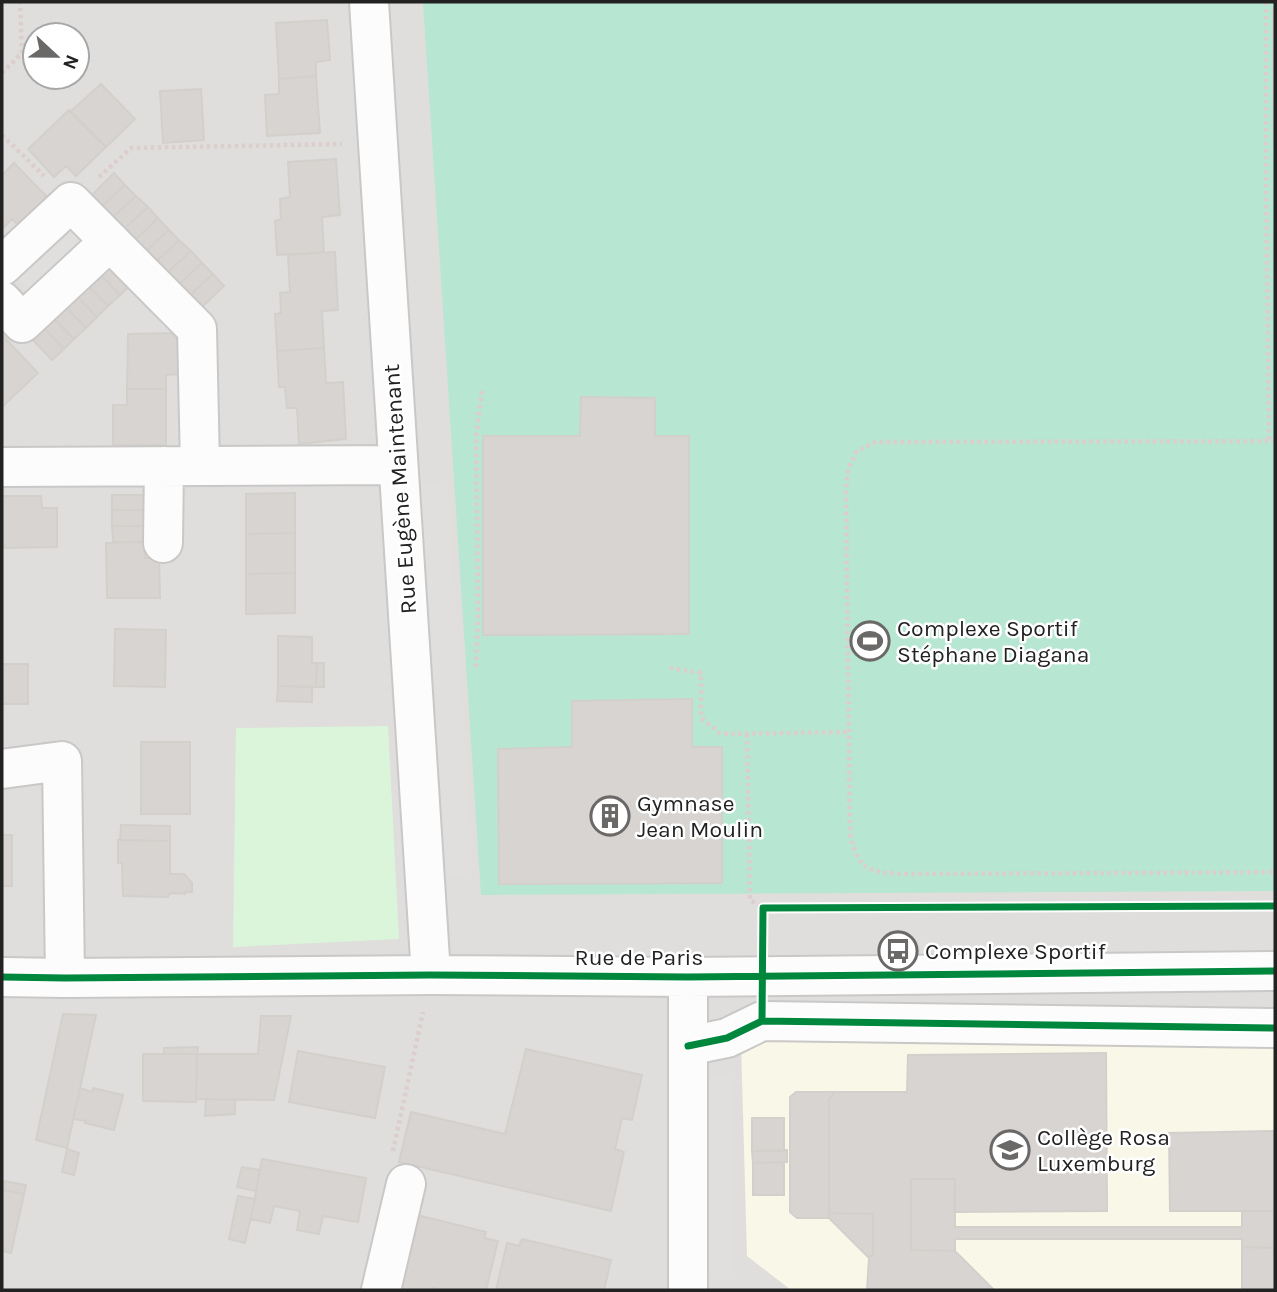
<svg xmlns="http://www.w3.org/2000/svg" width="1277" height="1292" viewBox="0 0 1277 1292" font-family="Karla,sans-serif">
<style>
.residential{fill:#dfdedc;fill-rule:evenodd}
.education{fill:#f8f7e8}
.park{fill:#daf5da}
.pitch{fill:#b7e6d2}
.parking{fill:#e0dfde}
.building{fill:#d7d4d2;stroke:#d3d0cc;stroke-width:2}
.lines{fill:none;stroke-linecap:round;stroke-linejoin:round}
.minor-casing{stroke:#c9c8c7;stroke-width:42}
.path{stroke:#dccecd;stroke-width:4.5;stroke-dasharray:3.5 3.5;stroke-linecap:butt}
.minor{stroke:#fdfcfc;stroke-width:38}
.cycleway-casing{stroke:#fff;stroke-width:11}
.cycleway{stroke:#00873e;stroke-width:7}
.labels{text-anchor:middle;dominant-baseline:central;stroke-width:5;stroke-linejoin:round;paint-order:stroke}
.street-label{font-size:23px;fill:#222;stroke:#fff}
.poi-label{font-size:23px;fill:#222;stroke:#fff;text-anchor:start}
</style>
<rect width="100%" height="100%" fill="#f0eeeb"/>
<path class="residential" d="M 2,2 L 1275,2 L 1275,1290 L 2,1290 ZM 35,35 L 77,35 L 77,77 L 35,77 Z"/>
<path class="education" d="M 741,1042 L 1275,1043 L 1275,1290 L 791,1290 L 747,1256 Z"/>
<path class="park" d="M 388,726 L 399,939 L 233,947 L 236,728 Z"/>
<path class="pitch" d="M 423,2 L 1275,2 L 1275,891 L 481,895 Z"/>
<path class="parking" d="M 73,216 L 92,235 L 33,292 L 14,273 Z
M 448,481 L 474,872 L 443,875 L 417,483 Z
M 705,1073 L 733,1075 L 732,1274 L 705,1272 Z"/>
<path class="building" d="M 1273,9 L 1275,9 L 1275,148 L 1274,148 Z
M 327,20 L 330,60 L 316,62 L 316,76 L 279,79 L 276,23 Z
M 316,76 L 320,133 L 267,136 L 265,95 L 279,94 L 279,79 Z
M 101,84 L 135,119 L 106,147 L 70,112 Z
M 201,89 L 204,140 L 163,143 L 160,91 Z
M 69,110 L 106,147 L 76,176 L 66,166 L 54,177 L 28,149 Z
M 336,159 L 340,215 L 322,217 L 324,252 L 277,255 L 275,221 L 281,219 L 280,199 L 290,197 L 288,162 Z
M 14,163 L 51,201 L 21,228 L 12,219 L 2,229 L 2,175 Z
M 114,173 L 125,185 L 102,206 L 92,195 Z
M 125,185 L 136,196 L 113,217 L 102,206 Z
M 136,196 L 148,207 L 124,229 L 113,217 Z
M 148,207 L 158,218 L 135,240 L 124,229 Z
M 158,218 L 169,230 L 146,251 L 135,240 Z
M 169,230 L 179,240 L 156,262 L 146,251 Z
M 1274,234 L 1275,234 L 1275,373 Z
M 179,240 L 191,251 L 167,273 L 156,262 Z
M 191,251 L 202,263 L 178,285 L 167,273 Z
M 335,252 L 338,310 L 322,311 L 324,348 L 277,351 L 275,314 L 281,313 L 280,293 L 290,292 L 288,255 Z
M 109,260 L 132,284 L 120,295 L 97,271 Z
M 202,263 L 213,274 L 189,296 L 178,285 Z
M 97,271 L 120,295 L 108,306 L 86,283 Z
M 213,274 L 224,286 L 201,308 L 189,296 Z
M 86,283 L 108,306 L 97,317 L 74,293 Z
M 74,293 L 97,317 L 86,328 L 63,304 Z
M 63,304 L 86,328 L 74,339 L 51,316 Z
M 51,316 L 74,339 L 64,349 L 41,325 Z
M 41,325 L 64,349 L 52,360 L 29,336 Z
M 179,333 L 180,374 L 166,375 L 166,389 L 127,389 L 128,334 Z
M 2,335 L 38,373 L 2,407 Z
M 324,348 L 326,383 L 343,382 L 346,439 L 299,444 L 297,408 L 287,408 L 285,387 L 279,387 L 277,351 Z
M 127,389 L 166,389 L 166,445 L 113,445 L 113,405 L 127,405 Z
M 581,397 L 655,398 L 655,436 L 689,436 L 689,634 L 483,635 L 483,436 L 580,436 Z
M 295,493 L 295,533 L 246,534 L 246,494 Z
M 112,495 L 144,495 L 144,510 L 112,510 Z
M 2,496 L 41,496 L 42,508 L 57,508 L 57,547 L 2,548 Z
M 112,510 L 144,510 L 145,526 L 112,526 Z
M 112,526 L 145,526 L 144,542 L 113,542 Z
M 295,533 L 295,573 L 246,574 L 246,534 Z
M 144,542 L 145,558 L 159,557 L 160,598 L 107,598 L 106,543 Z
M 295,573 L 295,613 L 246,614 L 246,574 Z
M 115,629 L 166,630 L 165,687 L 114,686 Z
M 278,636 L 312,637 L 312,663 L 317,663 L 316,687 L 278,686 Z
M 317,663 L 324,663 L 324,687 L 316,687 Z
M 2,664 L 28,664 L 28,704 L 2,704 Z
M 278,686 L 312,687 L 312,702 L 277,701 Z
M 692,699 L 692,747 L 722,747 L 722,883 L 499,884 L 498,749 L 572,747 L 572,701 Z
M 141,742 L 190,742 L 190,814 L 141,814 Z
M 121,825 L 170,826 L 170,841 L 120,840 Z
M 2,835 L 12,835 L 12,886 L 2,886 Z
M 118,840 L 170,841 L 170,874 L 184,874 L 192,883 L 192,892 L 185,892 L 185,894 L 170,893 L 168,897 L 123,896 L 122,863 L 118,863 Z
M 63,1014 L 96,1015 L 67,1148 L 36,1140 Z
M 261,1016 L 291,1016 L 274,1100 L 196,1099 L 197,1054 L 258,1054 Z
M 198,1047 L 197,1054 L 164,1054 L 164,1048 Z
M 526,1049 L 642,1075 L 632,1120 L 622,1118 L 615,1149 L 624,1152 L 611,1211 L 399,1162 L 411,1112 L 505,1134 Z
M 298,1051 L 385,1067 L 375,1118 L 289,1102 Z
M 1106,1053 L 1107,1211 L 954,1212 L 955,1179 L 911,1179 L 911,1250 L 955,1251 L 994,1290 L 867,1290 L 869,1258 L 867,1256 L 873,1256 L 873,1214 L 829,1213 L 829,1099 L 835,1092 L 907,1092 L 908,1055 Z
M 143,1054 L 197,1054 L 196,1102 L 143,1101 Z
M 80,1088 L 92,1092 L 93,1088 L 123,1095 L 114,1130 L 85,1123 L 86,1121 L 73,1119 Z
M 796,1092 L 835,1092 L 829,1099 L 829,1218 L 797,1218 L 790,1212 L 790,1097 Z
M 206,1099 L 235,1100 L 235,1114 L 205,1116 Z
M 752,1118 L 784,1118 L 784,1151 L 752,1151 Z
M 1275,1131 L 1275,1211 L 1170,1211 L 1169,1133 Z
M 67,1149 L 79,1153 L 74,1175 L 62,1172 Z
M 787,1150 L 787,1162 L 753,1163 L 752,1151 Z
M 262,1159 L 366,1178 L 358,1222 L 323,1216 L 319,1234 L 297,1230 L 300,1211 L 274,1206 L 270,1223 L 251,1219 Z
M 784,1162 L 784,1195 L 753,1195 L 753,1163 Z
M 242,1167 L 260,1170 L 256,1191 L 237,1187 Z
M 911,1179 L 955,1179 L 955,1227 L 1242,1227 L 1242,1211 L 1275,1211 L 1275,1248 L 1242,1247 L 1242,1239 L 955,1239 L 955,1251 L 911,1250 Z
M 2,1180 L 4,1181 L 3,1190 L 24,1194 L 11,1253 L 2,1251 Z
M 4,1181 L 26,1185 L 24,1194 L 3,1190 Z
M 238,1196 L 255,1199 L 245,1243 L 229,1239 Z
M 829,1213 L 873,1214 L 873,1256 L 867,1256 L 829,1218 Z
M 417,1215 L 486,1232 L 484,1238 L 498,1241 L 486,1290 L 445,1290 L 433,1288 L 433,1290 L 400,1290 Z
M 522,1239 L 611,1260 L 604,1290 L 496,1290 L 507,1243 L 519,1246 Z
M 1242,1247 L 1275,1248 L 1275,1290 L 1242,1290 Z"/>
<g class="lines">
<g class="minor-casing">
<path id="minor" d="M 369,2 L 431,975
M 2,266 L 71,202 L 197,329 L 200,466
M 2,301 L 22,323 L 110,241
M 2,467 L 398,465
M 163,543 L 164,466
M 2,769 L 62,761 L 65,978
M 2,977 L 65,978 L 431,975 L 688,977 L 1275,971
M 688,977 L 688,1290
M 688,1046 L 727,1038 L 762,1021 L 1275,1028
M 381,1290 L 406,1184"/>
</g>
<path class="path" d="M 1266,2 L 1266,185 L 1269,441
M 2,73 L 22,53 L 20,2
M 2,135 L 44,176
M 99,177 L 131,148 L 342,144
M 1275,441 L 876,442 L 857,451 L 848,469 L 846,491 L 850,835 C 859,869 865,871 900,874 L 1275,872
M 476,667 L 478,614 L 476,437 L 482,390
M 670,668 L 701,673 L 701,718 L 721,734 L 849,732
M 747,734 L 750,900 L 763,908
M 393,1151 L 423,1012"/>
<use href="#minor" class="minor"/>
<g class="cycleway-casing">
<path id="cycleway" d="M 2,977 L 65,978 L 431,975 L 688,977 L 1275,971
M 762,1021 L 763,908 L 1275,906
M 688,1046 L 727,1038 L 762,1021 L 1275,1028"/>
</g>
<use href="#cycleway" class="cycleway"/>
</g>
<defs>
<g id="stadium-ring" transform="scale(2.0125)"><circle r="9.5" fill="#fff" stroke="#6a6968" stroke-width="1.5"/><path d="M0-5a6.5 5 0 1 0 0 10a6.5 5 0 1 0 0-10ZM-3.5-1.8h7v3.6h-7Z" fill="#6a6968"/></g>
<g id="building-ring" transform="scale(2.0125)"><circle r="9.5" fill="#fff" stroke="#6a6968" stroke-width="1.5"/><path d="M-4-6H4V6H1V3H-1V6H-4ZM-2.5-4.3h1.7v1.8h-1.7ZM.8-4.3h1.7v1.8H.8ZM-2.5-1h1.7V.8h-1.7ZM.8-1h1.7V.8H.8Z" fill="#6a6968"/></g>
<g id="bus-ring" transform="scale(2.0125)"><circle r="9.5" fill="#fff" stroke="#6a6968" stroke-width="1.5"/><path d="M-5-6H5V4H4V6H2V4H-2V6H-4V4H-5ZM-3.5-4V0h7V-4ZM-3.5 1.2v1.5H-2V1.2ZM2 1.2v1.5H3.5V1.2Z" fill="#6a6968"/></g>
<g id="school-ring" transform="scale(2.0125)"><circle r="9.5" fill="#fff" stroke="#6a6968" stroke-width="1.5"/><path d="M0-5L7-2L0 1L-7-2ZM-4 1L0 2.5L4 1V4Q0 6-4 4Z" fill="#6a6968"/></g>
</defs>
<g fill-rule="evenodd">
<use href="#stadium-ring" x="870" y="641"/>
<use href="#building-ring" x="610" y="816"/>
<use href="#bus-ring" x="898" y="951"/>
<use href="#school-ring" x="1010" y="1150"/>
</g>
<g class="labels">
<g class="street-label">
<text transform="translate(400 489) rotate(-94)">Rue Eugène Maintenant</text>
<text x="639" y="957">Rue de Paris</text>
</g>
<g class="poi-label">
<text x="897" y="628">Complexe Sportif<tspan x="897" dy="26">Stéphane Diagana</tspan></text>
<text x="637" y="803">Gymnase<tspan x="637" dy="26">Jean Moulin</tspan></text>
<text x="925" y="951">Complexe Sportif</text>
<text x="1037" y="1137">Collège Rosa<tspan x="1037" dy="26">Luxemburg</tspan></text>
</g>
</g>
<rect width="1277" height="1292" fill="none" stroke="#222222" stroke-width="7"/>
<g transform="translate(56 56) rotate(112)"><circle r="33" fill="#ffffff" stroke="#a7a7a7" stroke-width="2"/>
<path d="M0-5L12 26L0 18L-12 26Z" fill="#6a6968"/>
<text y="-10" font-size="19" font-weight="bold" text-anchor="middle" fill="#222222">N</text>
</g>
</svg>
